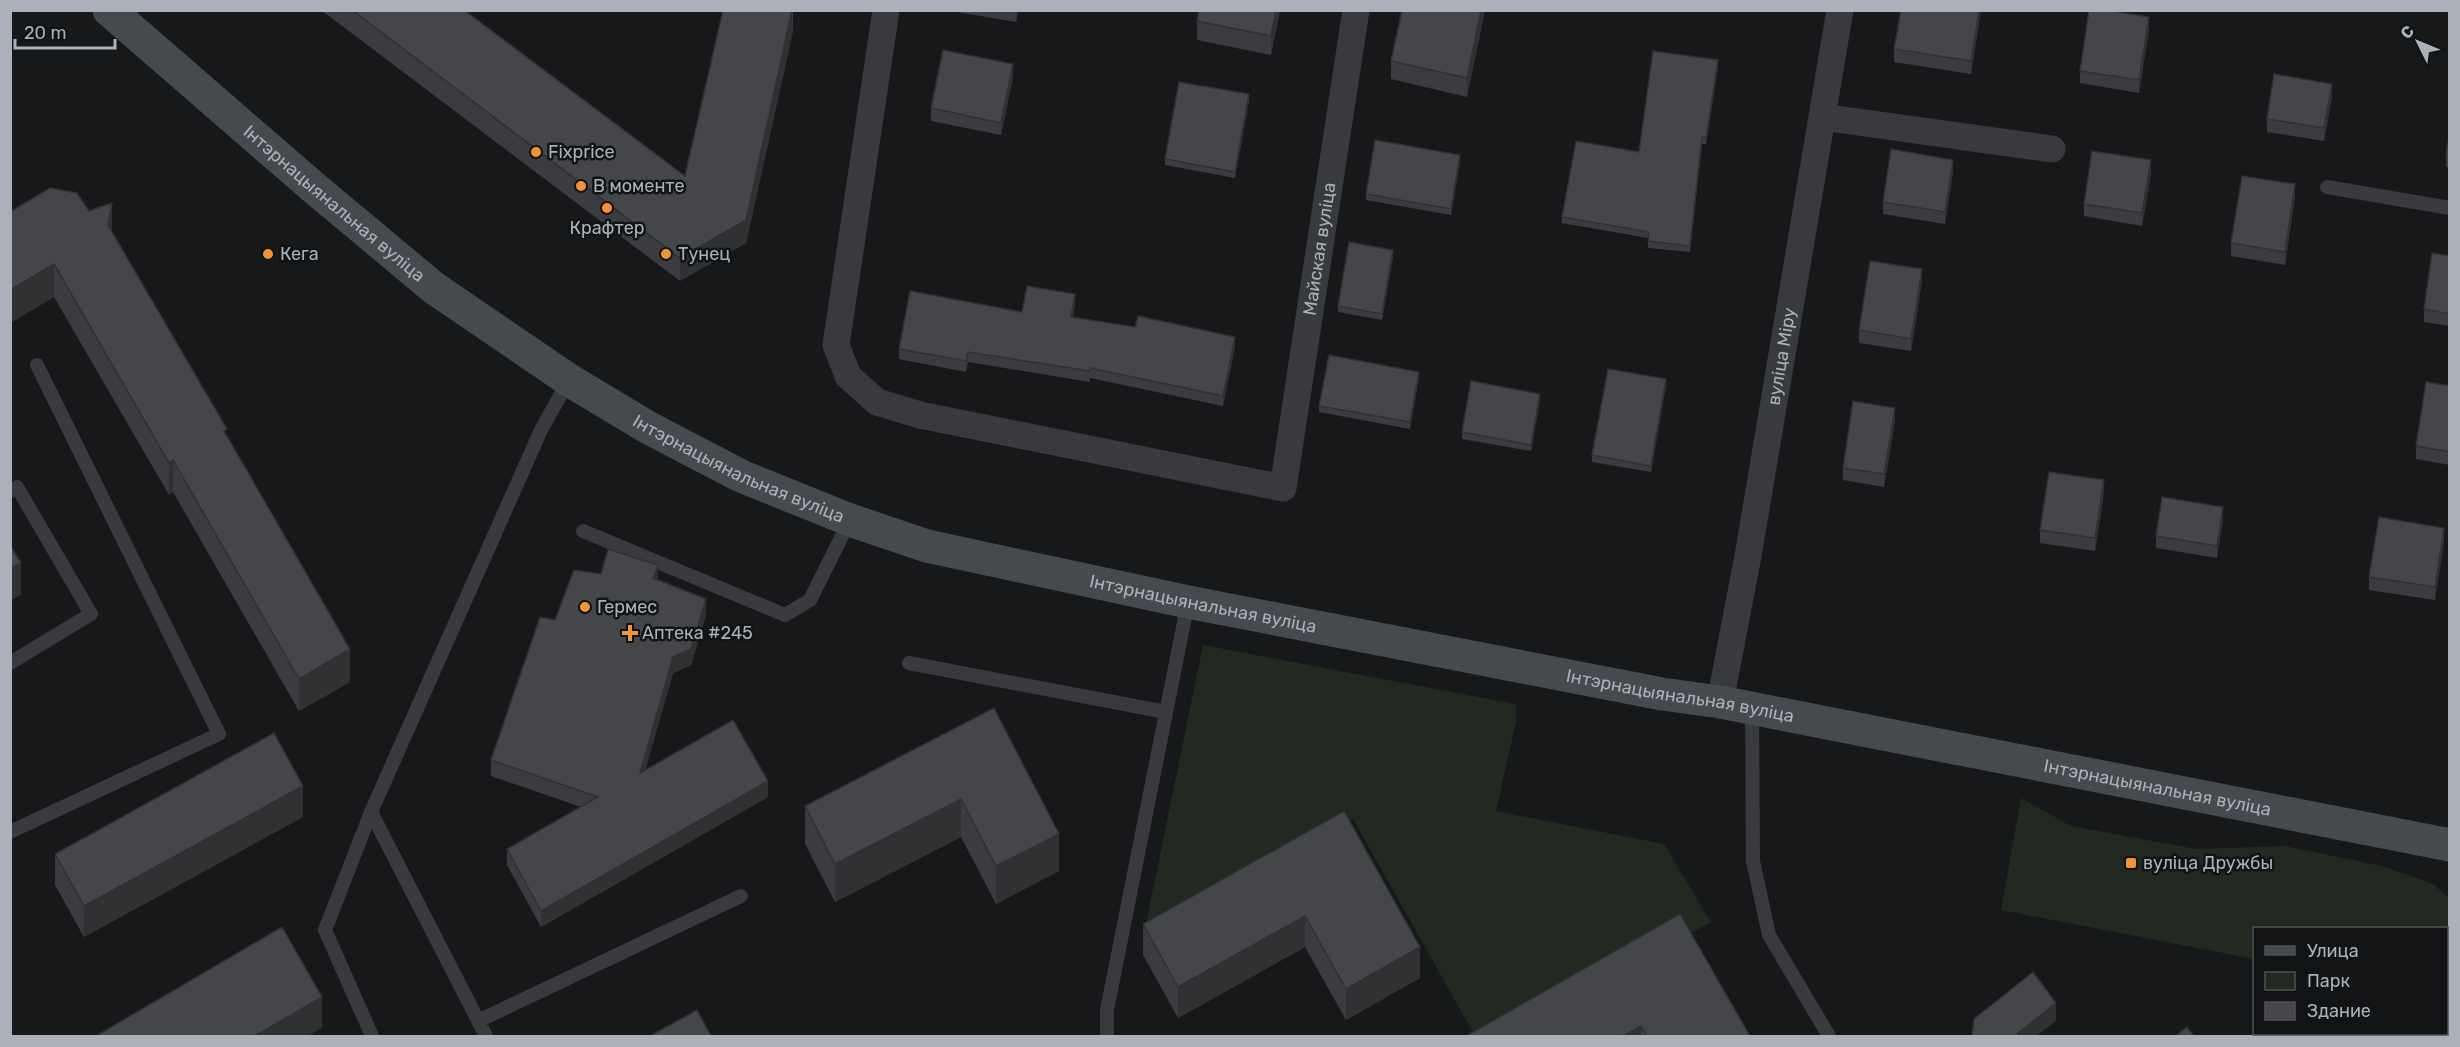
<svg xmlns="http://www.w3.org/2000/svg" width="2460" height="1047" viewBox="0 0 2460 1047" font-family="Rubik,sans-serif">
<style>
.green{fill:#212921}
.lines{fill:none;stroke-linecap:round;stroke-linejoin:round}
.service{stroke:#383a3e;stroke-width:14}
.minor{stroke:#383a3e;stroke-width:27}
.secondary{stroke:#464a4e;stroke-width:33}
.wall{fill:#3a3c3f}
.shaded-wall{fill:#303133}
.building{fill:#444649;stroke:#303133;stroke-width:1.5}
.poi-dot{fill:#f19438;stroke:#121314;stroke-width:2}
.labels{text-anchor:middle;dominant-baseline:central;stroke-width:5;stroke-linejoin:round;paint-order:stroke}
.poi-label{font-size:18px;fill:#aab1b9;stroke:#121314;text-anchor:start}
.street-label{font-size:18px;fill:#aab1b9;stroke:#121314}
</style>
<rect width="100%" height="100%" fill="#171819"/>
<path class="green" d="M 1203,645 L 1516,704 L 1516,722 L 1496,811 L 1664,844 L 1711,922 L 1501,1036 L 1475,1036 L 1353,819 L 1143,938 Z
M 2021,798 L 2071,826 L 2196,849 L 2285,846 L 2382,866 L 2433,884 L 2449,898 L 2449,1036 L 2329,1036 L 2329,1034 L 2446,1034 L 2446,928 L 2254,928 L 2254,959 L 2001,910 Z"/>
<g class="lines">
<path class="service" d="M 2327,187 L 2450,208
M 10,491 L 17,487 L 91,614 L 10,663
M 583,531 L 785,615 L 810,600 L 850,520
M 909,663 L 1166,712
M 1752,709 L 1753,861 L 1769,935 L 1829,1036
M 371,812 L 325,930 L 372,1036
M 10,832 L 219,734 L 37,365
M 478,1021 L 741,896
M 486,1036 L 371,812 L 541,430 L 569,380
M 1107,1036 L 1107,1010 L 1188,602"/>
<g class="minor">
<path id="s1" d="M 886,10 L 836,345 L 848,376 L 877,402 L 920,415 L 1283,488 L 1356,10"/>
<path d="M 1822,117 L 2052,149"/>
<path id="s2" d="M 1720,702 L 1748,556 L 1840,10"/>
</g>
<path class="secondary" id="s3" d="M 109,10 L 313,187 L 434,288 L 569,380 L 649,428 L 741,476 L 850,520 L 927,546 L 1188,602 L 1662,694 L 1720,702 L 2450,845"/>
</g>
<path class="wall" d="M 321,10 L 464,10 L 685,176 L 793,10 L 793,31 L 746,243 L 680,281 Z
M 945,10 L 1018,10 L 1016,22 Z
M 1199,10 L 1280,10 L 1271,55 L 1197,40 L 1197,21 Z
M 1485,10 L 1467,97 L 1391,79 L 1391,61 Z
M 1901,10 L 1981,10 L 1971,74 L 1894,62 L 1894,49 Z
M 2149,30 L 2139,93 L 2080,83 L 2080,71 Z
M 1718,67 L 1706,144 L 1702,144 L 1690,252 L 1648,248 L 1648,238 L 1562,223 L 1562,217 L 1639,152 Z
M 1013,77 L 1001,135 L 931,121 L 931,108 Z
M 2332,96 L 2324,141 L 2267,132 L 2267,119 Z
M 1249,101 L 1235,178 L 1165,165 L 1165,159 Z
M 2450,129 L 2450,168 L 2446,167 L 2446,154 Z
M 1460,162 L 1451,215 L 1366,200 L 1366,194 Z
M 1953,172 L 1945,224 L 1883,214 L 1883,202 Z
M 2151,173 L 2142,226 L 2084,216 L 2084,204 Z
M 2295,197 L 2285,265 L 2231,256 L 2231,243 Z
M 89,211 L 112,233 L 227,437 L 350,682 L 299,711 L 173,492 L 169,495 L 54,297 L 10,323 Z
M 2450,256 L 2450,326 L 2424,322 L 2424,309 Z
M 1393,257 L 1382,320 L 1338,312 L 1338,306 Z
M 1922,281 L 1911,351 L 1859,343 L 1859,330 Z
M 1075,304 L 1073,317 L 1235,347 L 1223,406 L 1090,378 L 1090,382 L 968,362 L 966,372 L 899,359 L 899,349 L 1022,312 Z
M 1419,378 L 1410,429 L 1319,412 L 1319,406 Z
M 1666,386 L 1651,472 L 1592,462 L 1592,455 Z
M 2450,386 L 2450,465 L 2416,459 L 2416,446 Z
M 1540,400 L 1531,451 L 1462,439 L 1462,432 Z
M 1895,420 L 1884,487 L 1843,480 L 1843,468 Z
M 2104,493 L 2095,551 L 2040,543 L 2040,530 Z
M 2223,519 L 2217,558 L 2156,548 L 2156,536 Z
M 2444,541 L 2435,600 L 2369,590 L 2369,577 Z
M 601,574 L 658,580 L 706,615 L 691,665 L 673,673 L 645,770 L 768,797 L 541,927 L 507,865 L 507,849 L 581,807 L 491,776 L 491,760 L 555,620 Z
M 994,708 L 1059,871 L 996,904 L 961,837 L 835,902 L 805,844 L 805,806 Z
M 1344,811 L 1420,978 L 1346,1020 L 1305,947 L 1178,1018 L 1143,955 L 1143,924 Z
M 303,817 L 84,937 L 55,885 L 55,854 Z
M 1680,914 L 1750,1036 L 1466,1036 Z"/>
<path class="shaded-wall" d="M 792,10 L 793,31 L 746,243 L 680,281 L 680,258 Z
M 1016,10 L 1018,10 L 1016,22 Z
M 1276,10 L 1280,10 L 1271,55 L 1271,36 Z
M 1481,10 L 1485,10 L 1467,97 L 1467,78 Z
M 1979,10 L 1981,10 L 1971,74 L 1971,61 Z
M 2149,17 L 2149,30 L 2139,93 L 2139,80 Z
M 1718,60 L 1718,67 L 1706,144 L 1706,138 Z
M 1013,64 L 1013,77 L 1001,135 L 1001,123 Z
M 2332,84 L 2332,96 L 2324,141 L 2324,128 Z
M 1249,94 L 1249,101 L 1235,178 L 1235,172 Z
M 1702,137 L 1702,144 L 1690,252 L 1690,246 Z
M 1460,155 L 1460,162 L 1451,215 L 1451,209 Z
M 1953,160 L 1953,172 L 1945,224 L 1945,212 Z
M 2151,160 L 2151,173 L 2142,226 L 2142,213 Z
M 2295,184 L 2295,197 L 2285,265 L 2285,252 Z
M 112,203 L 112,235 L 108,225 Z
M 1393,250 L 1393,257 L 1382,320 L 1382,314 Z
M 54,264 L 54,297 L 10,323 L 10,290 Z
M 1922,269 L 1922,281 L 1911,351 L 1911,339 Z
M 1075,294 L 1075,304 L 1071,327 L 1071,317 Z
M 1235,337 L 1235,347 L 1223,406 L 1223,396 Z
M 968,352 L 968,362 L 966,372 L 966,361 Z
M 1419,372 L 1419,378 L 1410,429 L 1410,422 Z
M 1666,379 L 1666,386 L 1651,472 L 1651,466 Z
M 1540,394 L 1540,400 L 1531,451 L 1531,445 Z
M 1895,408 L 1895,420 L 1884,487 L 1884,474 Z
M 173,460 L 173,492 L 169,495 L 169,463 Z
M 2104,480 L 2104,493 L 2095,551 L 2095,538 Z
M 2223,507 L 2223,519 L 2217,558 L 2217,546 Z
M 2444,528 L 2444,541 L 2435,600 L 2435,587 Z
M 21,563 L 21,595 L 10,601 L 10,569 Z
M 658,565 L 658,581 L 653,578 Z
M 706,599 L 706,615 L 691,665 L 673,673 L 640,789 L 640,773 L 673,657 Z
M 350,649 L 350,682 L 299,711 L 299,679 Z
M 768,781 L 768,797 L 541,927 L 541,911 Z
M 303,786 L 303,817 L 84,937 L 84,906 Z
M 961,799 L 961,837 L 835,902 L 835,864 Z
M 1059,834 L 1059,871 L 996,904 L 996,866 Z
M 1305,916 L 1305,947 L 1178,1018 L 1178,987 Z
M 1420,947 L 1420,978 L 1346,1020 L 1346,989 Z
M 322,997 L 322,1028 L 308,1036 L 255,1036 Z
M 2056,1003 L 2056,1021 L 2036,1036 L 2018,1036 L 2018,1033 Z
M 1641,1026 L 1641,1036 L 1623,1036 Z"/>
<path class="building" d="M 352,10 L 464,10 L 685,176 L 723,10 L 792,10 L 746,220 L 680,258 Z
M 1199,10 L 1276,10 L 1271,36 L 1197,21 Z
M 1402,10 L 1481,10 L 1467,78 L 1391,61 Z
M 1901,10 L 1979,10 L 1971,61 L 1894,49 Z
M 2089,10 L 2107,10 L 2149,17 L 2139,80 L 2080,71 Z
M 943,50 L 1013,64 L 1001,123 L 931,108 Z
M 1653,51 L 1718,60 L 1706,138 L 1702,137 L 1690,246 L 1648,241 L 1649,232 L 1562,217 L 1576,141 L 1639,152 Z
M 2274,74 L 2332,84 L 2324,128 L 2267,119 Z
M 1179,82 L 1249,94 L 1235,172 L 1165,159 Z
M 2450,129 L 2450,155 L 2446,154 Z
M 1375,140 L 1460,155 L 1451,209 L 1366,194 Z
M 1891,149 L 1953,160 L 1945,212 L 1883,202 Z
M 2092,151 L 2151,160 L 2142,213 L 2084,204 Z
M 2242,176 L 2295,184 L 2285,252 L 2231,243 Z
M 50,188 L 77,193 L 89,211 L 112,203 L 108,225 L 227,429 L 224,431 L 350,649 L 299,679 L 173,460 L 169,463 L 54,264 L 10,290 L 10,212 Z
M 1349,242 L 1393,250 L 1382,314 L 1338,306 Z
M 2432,253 L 2450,256 L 2450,314 L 2424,309 Z
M 1870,261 L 1922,269 L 1911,339 L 1859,330 Z
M 1027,286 L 1075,294 L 1071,317 L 1135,327 L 1138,316 L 1235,337 L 1223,396 L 1090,368 L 1090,371 L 968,352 L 966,361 L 899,349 L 910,291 L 1022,312 Z
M 1329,355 L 1419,372 L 1410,422 L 1319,406 Z
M 1608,369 L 1666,379 L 1651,466 L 1592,455 Z
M 1471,381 L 1540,394 L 1531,445 L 1462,432 Z
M 2426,382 L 2450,386 L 2450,452 L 2416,446 Z
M 1853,401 L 1895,408 L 1884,474 L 1843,468 Z
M 2049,472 L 2104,480 L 2095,538 L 2040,530 Z
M 2162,497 L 2223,507 L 2217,546 L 2156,536 Z
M 2379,517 L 2444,528 L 2435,587 L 2369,577 Z
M 10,545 L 21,563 L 10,569 Z
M 608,549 L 658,565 L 653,578 L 706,599 L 691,649 L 673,657 L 640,773 L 733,720 L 768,781 L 541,911 L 507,849 L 598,797 L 491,760 L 540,617 L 555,620 L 574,570 L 601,574 Z
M 994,708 L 1059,834 L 996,866 L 961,799 L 835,864 L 805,806 Z
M 274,733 L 303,786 L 84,906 L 55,854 Z
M 1344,811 L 1420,947 L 1346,989 L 1305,916 L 1178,987 L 1143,924 Z
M 1680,914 L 1750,1036 L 1647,1036 L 1641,1026 L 1623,1036 L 1466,1036 Z
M 282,927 L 322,997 L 255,1036 L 96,1036 Z
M 2033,972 L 2056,1003 L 2018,1033 L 2018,1036 L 1972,1036 L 1974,1019 Z
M 697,1010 L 711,1036 L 650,1036 Z
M 2187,1027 L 2194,1036 L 2176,1036 Z"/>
<g class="poi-dot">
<circle cx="536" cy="152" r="6"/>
<circle cx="581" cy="186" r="6"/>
<circle cx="607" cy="208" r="6"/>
<circle cx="268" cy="254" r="6"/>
<circle cx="666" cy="254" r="6"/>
<circle cx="585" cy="607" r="6"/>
<path d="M627 624h6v6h6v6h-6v6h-6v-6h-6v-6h6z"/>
<rect x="2125" y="857" width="12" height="12" rx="3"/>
</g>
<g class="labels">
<g class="poi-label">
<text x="548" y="152">Fixprice</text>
<text x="593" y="186">В моменте</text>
<text x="607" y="228" text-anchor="middle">Крафтер</text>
<text x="280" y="254">Кега</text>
<text x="678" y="254">Тунец</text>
<text x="597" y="607">Гермес</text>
<text x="642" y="633">Аптека #245</text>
<text x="2143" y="863">вуліца Дружбы</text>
</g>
<g class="street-label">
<text stroke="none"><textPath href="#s3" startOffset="297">Інтэрнацыянальная вуліца</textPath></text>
<text stroke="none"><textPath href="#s1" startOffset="1068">Майская вуліца</textPath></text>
<text stroke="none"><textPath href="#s2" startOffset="351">вуліца Міру</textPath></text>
<text stroke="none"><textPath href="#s3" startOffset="783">Інтэрнацыянальная вуліца</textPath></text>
<text stroke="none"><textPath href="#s3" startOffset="1269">Інтэрнацыянальная вуліца</textPath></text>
<text stroke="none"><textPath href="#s3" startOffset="1755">Інтэрнацыянальная вуліца</textPath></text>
<text stroke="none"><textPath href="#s3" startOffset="2241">Інтэрнацыянальная вуліца</textPath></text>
</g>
</g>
<rect width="2460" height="1047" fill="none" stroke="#aab1b9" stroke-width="24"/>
<rect x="2253" y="927" width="195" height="108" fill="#121314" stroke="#4f5256" stroke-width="1.5"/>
<rect x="2265" y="946" width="30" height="9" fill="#464a4e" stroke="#4f5256" stroke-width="1.5"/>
<text x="2307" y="957" font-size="18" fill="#aab1b9">Улица</text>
<rect x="2265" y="972" width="30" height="18" fill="#212921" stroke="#4f5256" stroke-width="1.5"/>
<text x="2307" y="987" font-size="18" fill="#aab1b9">Парк</text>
<rect x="2265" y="1002" width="30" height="18" fill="#444649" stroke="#4f5256" stroke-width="1.5"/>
<text x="2307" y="1017" font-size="18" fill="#aab1b9">Здание</text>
<g transform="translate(2418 42) rotate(313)" stroke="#121314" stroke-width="4.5" paint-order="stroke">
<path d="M0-4.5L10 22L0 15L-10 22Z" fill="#aab1b9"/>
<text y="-9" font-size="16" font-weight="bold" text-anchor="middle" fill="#aab1b9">С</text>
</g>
<path d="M15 39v9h100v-9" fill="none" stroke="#aab1b9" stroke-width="3"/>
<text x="24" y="39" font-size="18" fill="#aab1b9" stroke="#121314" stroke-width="4.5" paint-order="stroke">20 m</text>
</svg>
